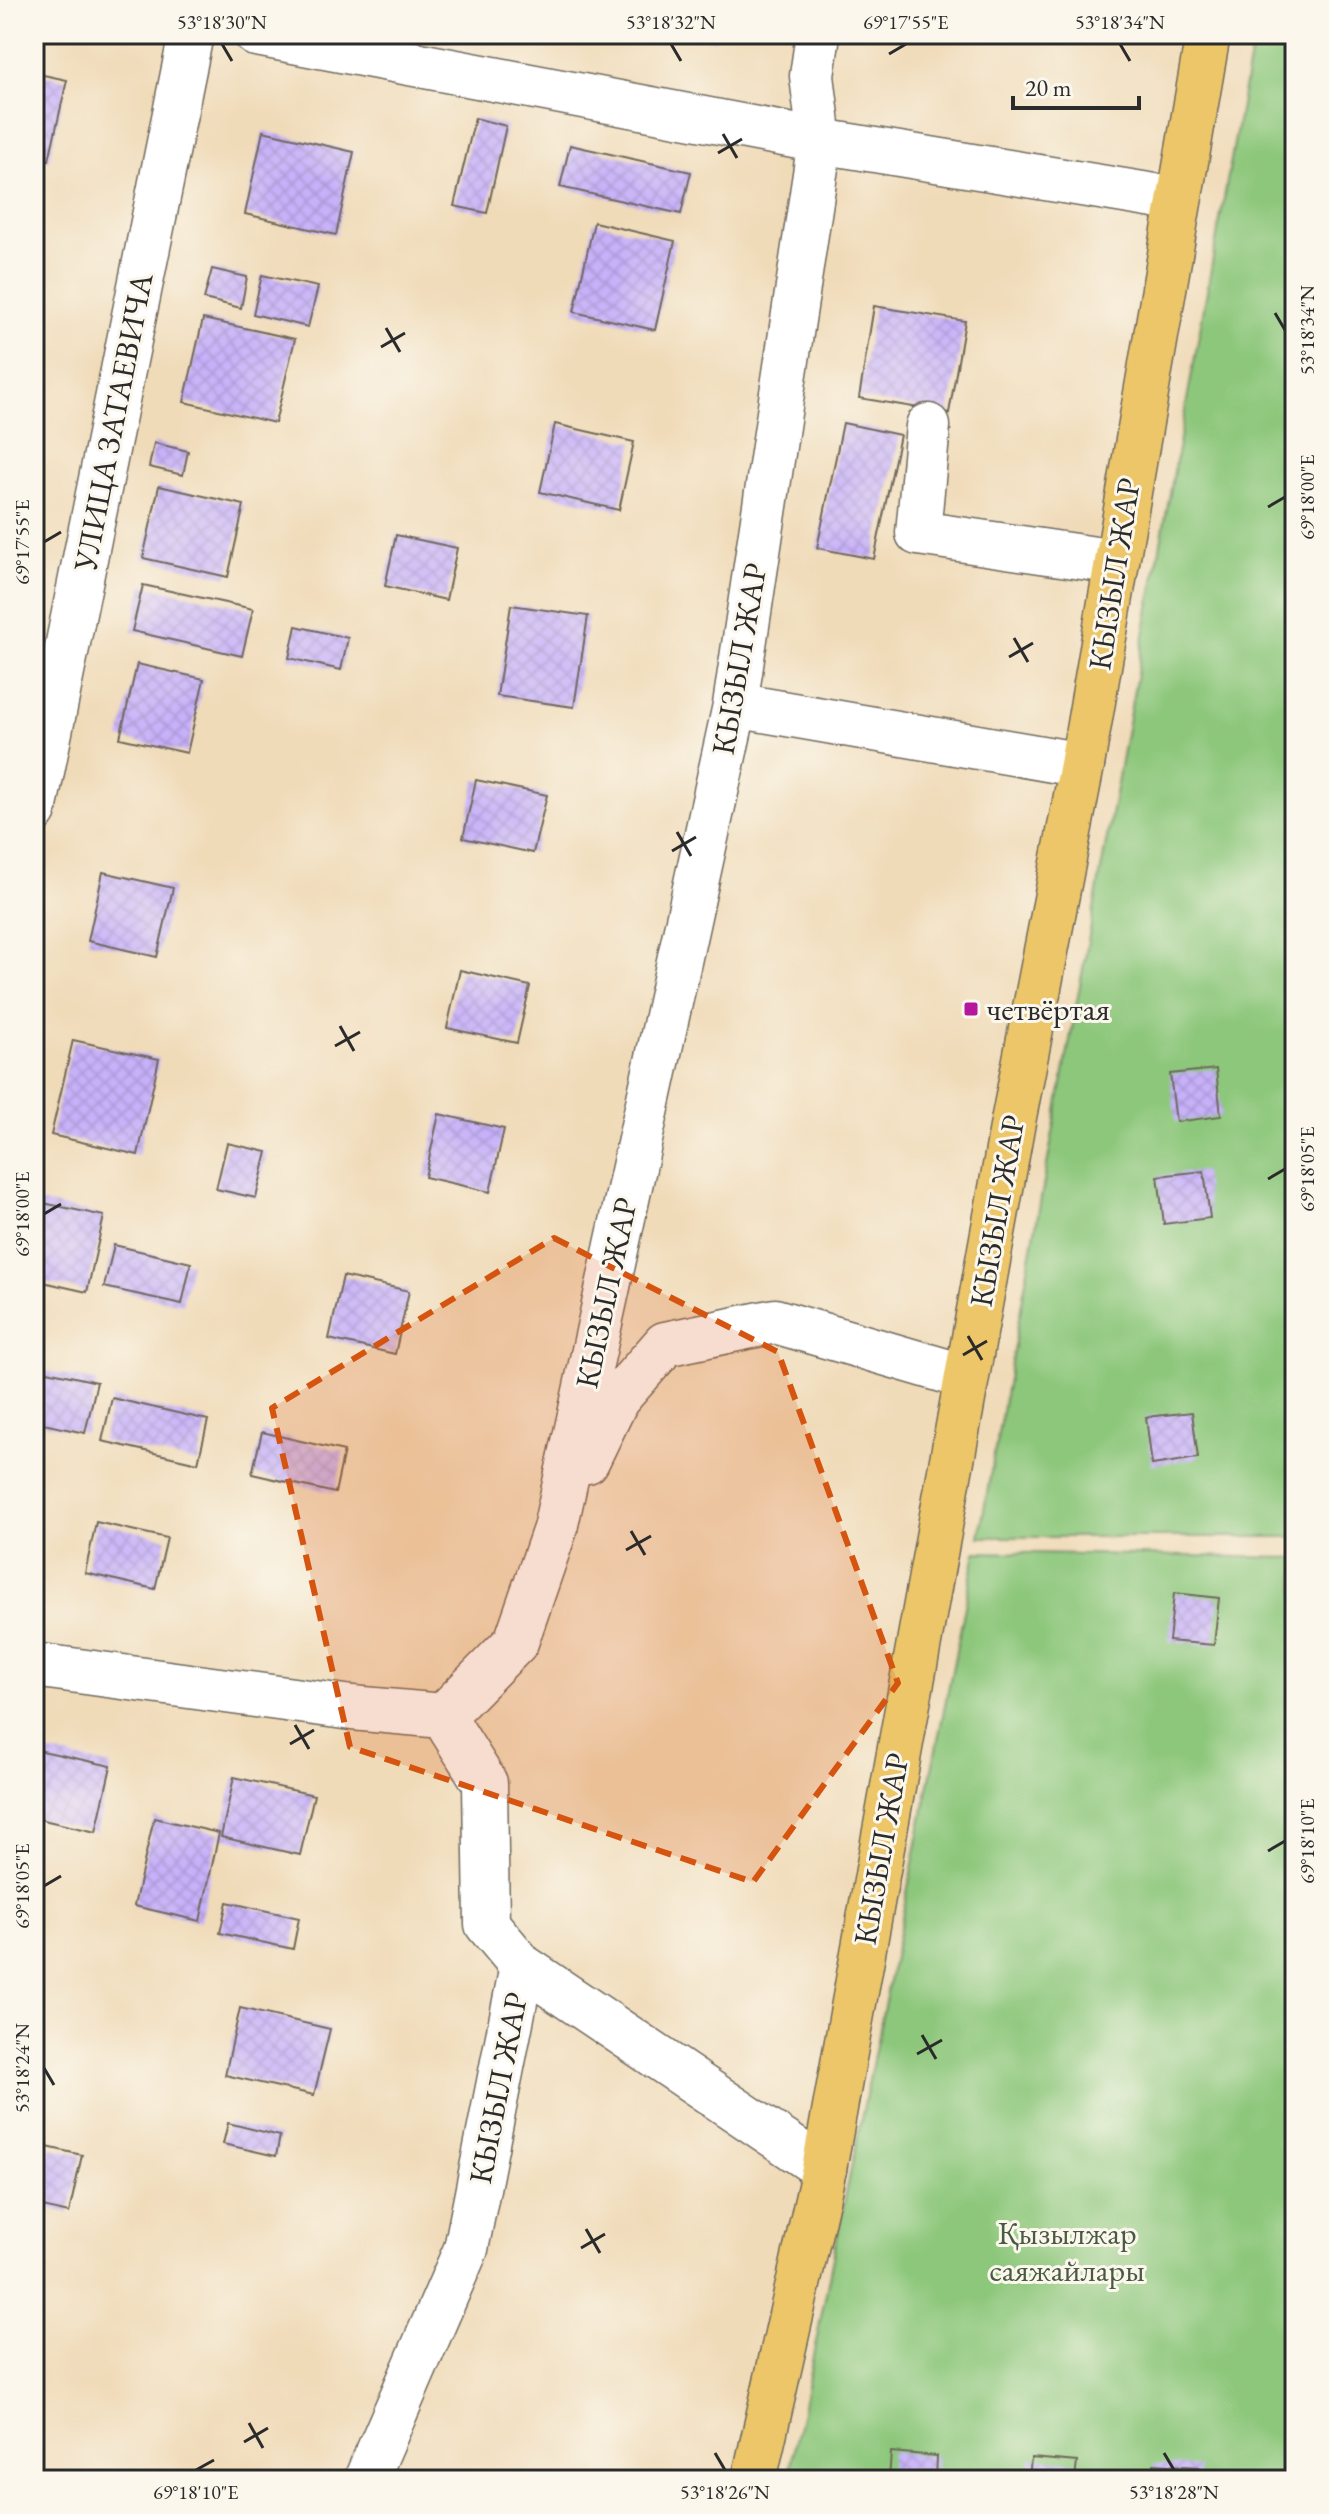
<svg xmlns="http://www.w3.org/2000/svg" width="1329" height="2514" viewBox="0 0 1329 2514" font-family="'EB Garamond',serif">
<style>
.garden{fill:#8dc77c;stroke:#5c7954;stroke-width:2}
.building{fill:url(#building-cross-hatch)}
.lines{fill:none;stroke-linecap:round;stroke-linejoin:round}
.minor-casing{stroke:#70695d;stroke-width:47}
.major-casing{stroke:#70695d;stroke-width:47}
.minor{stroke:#fff;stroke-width:44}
.major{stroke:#ecc669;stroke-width:44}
.marked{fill:#d5540f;fill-opacity:0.2;stroke:#d5540f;stroke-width:6;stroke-dasharray:16 10;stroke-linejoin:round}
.ticks{fill:none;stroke:#2b2b2b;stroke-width:3}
.poi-dot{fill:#b5179e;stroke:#fbf7ec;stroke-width:3}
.labels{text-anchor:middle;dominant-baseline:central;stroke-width:6;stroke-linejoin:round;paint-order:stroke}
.street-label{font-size:32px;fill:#2b2b2b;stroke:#fbf7ec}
.poi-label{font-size:32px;fill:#2b2b2b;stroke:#fbf7ec;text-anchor:start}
.park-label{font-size:32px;fill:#485a43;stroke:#fbf7ec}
.neatline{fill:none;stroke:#2b2b2b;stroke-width:3}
.ticks-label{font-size:20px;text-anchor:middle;fill:#2b2b2b}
</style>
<defs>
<pattern id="building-cross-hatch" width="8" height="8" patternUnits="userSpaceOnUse" patternTransform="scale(2)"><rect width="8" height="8" fill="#c7b1f9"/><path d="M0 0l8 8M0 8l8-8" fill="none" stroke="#ab98d6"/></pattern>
</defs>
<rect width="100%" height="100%" fill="#fbf7ec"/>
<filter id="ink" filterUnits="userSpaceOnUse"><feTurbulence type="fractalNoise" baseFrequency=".0125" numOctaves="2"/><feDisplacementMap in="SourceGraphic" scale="16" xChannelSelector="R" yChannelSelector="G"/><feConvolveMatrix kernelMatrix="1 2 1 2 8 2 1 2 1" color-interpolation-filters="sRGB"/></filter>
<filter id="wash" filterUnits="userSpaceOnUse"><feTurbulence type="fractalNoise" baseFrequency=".006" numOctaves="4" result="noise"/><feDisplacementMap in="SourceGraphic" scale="32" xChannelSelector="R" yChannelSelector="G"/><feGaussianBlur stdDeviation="1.8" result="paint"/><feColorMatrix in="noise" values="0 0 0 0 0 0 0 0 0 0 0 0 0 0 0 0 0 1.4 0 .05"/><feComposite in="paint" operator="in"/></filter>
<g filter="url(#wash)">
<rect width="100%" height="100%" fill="#f0dbb9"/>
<path class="garden" d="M 1254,34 L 1295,34 L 1295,1537 L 979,1537 Z
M 976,1552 L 1295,1558 L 1295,2480 L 788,2480 Z"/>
<g id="blocks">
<path class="building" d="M 696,34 L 717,34 L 715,40 Z
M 34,73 L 67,80 L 49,160 L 34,157 Z
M 475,118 L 506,126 L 487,213 L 454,206 Z
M 263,131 L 354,152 L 336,235 L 245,214 Z
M 570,145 L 691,172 L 681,214 L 560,187 Z
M 594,222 L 675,241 L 655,330 L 574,312 Z
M 212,269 L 247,277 L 241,308 L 204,299 Z
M 262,275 L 318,287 L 308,327 L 253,314 Z
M 874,306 L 965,321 L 949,413 L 859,398 Z
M 203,319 L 295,339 L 275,423 L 184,402 Z
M 843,423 L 900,435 L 874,559 L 817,548 Z
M 555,424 L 634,442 L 619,510 L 540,492 Z
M 154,443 L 188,451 L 183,475 L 149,467 Z
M 159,486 L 244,505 L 228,577 L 143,558 Z
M 396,535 L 457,548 L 446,600 L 385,586 Z
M 143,585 L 253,609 L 242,656 L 132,631 Z
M 511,605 L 588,616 L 574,707 L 497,696 Z
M 296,626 L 348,638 L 341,670 L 289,658 Z
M 137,664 L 204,679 L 187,753 L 120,738 Z
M 476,780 L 547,795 L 533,853 L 463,838 Z
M 103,872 L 173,888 L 157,957 L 88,941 Z
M 460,970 L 530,986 L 517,1043 L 447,1028 Z
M 73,1040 L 159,1059 L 138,1155 L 51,1135 Z
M 1216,1069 L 1221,1116 L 1176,1122 L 1170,1074 Z
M 439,1114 L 504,1129 L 490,1192 L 425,1177 Z
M 227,1143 L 267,1152 L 256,1198 L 216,1189 Z
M 1204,1171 L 1210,1218 L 1164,1224 L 1158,1176 Z
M 34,1201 L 104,1216 L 87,1292 L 34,1280 Z
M 114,1245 L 191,1263 L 182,1304 L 104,1287 Z
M 343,1276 L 409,1291 L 395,1354 L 329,1339 Z
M 34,1368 L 97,1382 L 85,1433 L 34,1422 Z
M 112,1398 L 208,1420 L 198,1463 L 102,1441 Z
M 1192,1412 L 1198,1458 L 1152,1465 L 1146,1417 Z
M 262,1432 L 344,1451 L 335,1493 L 252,1474 Z
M 96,1522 L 167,1538 L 155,1589 L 85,1573 Z
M 1174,1593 L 1219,1598 L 1214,1645 L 1169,1641 Z
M 38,1750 L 111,1766 L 96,1832 L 34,1818 L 34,1769 Z
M 234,1777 L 314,1795 L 300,1855 L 221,1837 Z
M 154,1818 L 219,1833 L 200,1921 L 134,1906 Z
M 227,1902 L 299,1918 L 293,1949 L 220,1933 Z
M 240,2008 L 330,2029 L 314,2095 L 225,2075 Z
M 228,2123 L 280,2136 L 276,2156 L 223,2144 Z
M 34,2144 L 82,2155 L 69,2213 L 34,2205 Z
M 891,2452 L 936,2456 L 935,2480 L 889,2480 Z
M 1031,2458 L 1077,2462 L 1075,2480 L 1029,2480 Z
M 1154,2464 L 1199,2467 L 1198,2480 L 1153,2480 Z"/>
</g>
</g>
<g filter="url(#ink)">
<use href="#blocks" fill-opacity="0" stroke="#70695d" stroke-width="2"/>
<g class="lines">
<g class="minor-casing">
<path id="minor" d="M 256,34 L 820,141 L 1179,200
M 928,426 L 918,533 L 1116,562
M 735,705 L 1082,765
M 34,811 L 191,34
M 587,1461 L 617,1399 L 665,1344 L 775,1321 L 966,1377
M 34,1665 L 352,1708 L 443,1716
M 522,1966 L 824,2169
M 366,2480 L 466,2249 L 522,1966 L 487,1924 L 485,1783 L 443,1716 L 516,1642 L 555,1529 L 735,705 L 820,141 L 812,76 L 818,34"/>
</g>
<g class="major-casing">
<path id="major" d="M 754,2480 L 824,2169 L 1013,1122 L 1082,765 L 1208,34"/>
</g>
<use href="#minor" class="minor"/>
<use href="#major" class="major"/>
</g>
</g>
<path class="marked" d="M 554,1238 L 778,1352 L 898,1683 L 753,1882 L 350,1747 L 272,1408 Z"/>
<path class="ticks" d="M 222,44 L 232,61M 671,44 L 681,61M 1120,44 L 1130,61M 889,54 L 906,44M 723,134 L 737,158M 718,153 L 742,139M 1275,313 L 1285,330M 386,328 L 400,352M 381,347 L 405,333M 1268,507 L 1285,497M 44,542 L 61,532M 1014,638 L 1028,662M 1009,657 L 1033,643M 677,832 L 691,856M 672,851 L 696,837M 340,1026 L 354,1051M 335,1046 L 360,1032M 1268,1179 L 1285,1169M 44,1214 L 61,1204M 968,1336 L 982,1360M 963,1355 L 987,1341M 631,1531 L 645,1555M 626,1550 L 651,1536M 295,1725 L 309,1749M 290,1744 L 314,1730M 1268,1851 L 1285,1841M 44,1886 L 61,1876M 922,2035 L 936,2059M 917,2054 L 942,2040M 44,2068 L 54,2085M 586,2229 L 600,2253M 581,2248 L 605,2234M 249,2423 L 263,2448M 244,2442 L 268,2428M 715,2453 L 725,2470M 1164,2453 L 1174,2470M 196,2470 L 214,2460"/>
<rect class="poi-dot" x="963" y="1001" width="16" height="16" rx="4"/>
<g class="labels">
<g class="street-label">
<text transform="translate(113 422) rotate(-79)">УЛИЦА ЗАТАЕВИЧА</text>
<text transform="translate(1114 574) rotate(-81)">КЫЗЫЛ ЖАР</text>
<text transform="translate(739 659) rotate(-80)">КЫЗЫЛ ЖАР</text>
<text transform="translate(997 1211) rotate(-80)">КЫЗЫЛ ЖАР</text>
<text transform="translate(606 1293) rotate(-78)">КЫЗЫЛ ЖАР</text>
<text transform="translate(881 1849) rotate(-80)">КЫЗЫЛ ЖАР</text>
<text transform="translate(498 2088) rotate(-79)">КЫЗЫЛ ЖАР</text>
</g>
<g class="poi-label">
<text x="987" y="1009">четвёртая</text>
</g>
<g class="park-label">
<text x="1067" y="2233">Қызылжар<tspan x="1067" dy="37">саяжайлары</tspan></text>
</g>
</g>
<rect width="1329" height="2514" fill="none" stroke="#fbf7ec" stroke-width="88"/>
<path d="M1013 96v12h126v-12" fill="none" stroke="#2b2b2b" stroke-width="4"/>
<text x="1025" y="96" font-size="24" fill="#2b2b2b" stroke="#fbf7ec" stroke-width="6" paint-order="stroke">20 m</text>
<rect x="44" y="44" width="1241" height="2426" class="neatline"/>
<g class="ticks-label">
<text x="222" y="29">53°18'30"N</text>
<text x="671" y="29">53°18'32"N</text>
<text x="906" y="29">69°17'55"E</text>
<text x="1120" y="29">53°18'34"N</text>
<text transform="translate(1307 330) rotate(-90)" y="7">53°18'34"N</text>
<text transform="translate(1307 497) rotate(-90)" y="7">69°18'00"E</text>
<text transform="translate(22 542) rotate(-90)" y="7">69°17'55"E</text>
<text transform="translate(1307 1169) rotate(-90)" y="7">69°18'05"E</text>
<text transform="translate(22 1214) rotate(-90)" y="7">69°18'00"E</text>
<text transform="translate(1307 1841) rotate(-90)" y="7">69°18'10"E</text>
<text transform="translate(22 1886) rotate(-90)" y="7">69°18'05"E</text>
<text transform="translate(22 2068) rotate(-90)" y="7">53°18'24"N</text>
<text x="196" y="2499">69°18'10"E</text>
<text x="725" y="2499">53°18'26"N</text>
<text x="1174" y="2499">53°18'28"N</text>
</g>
</svg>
